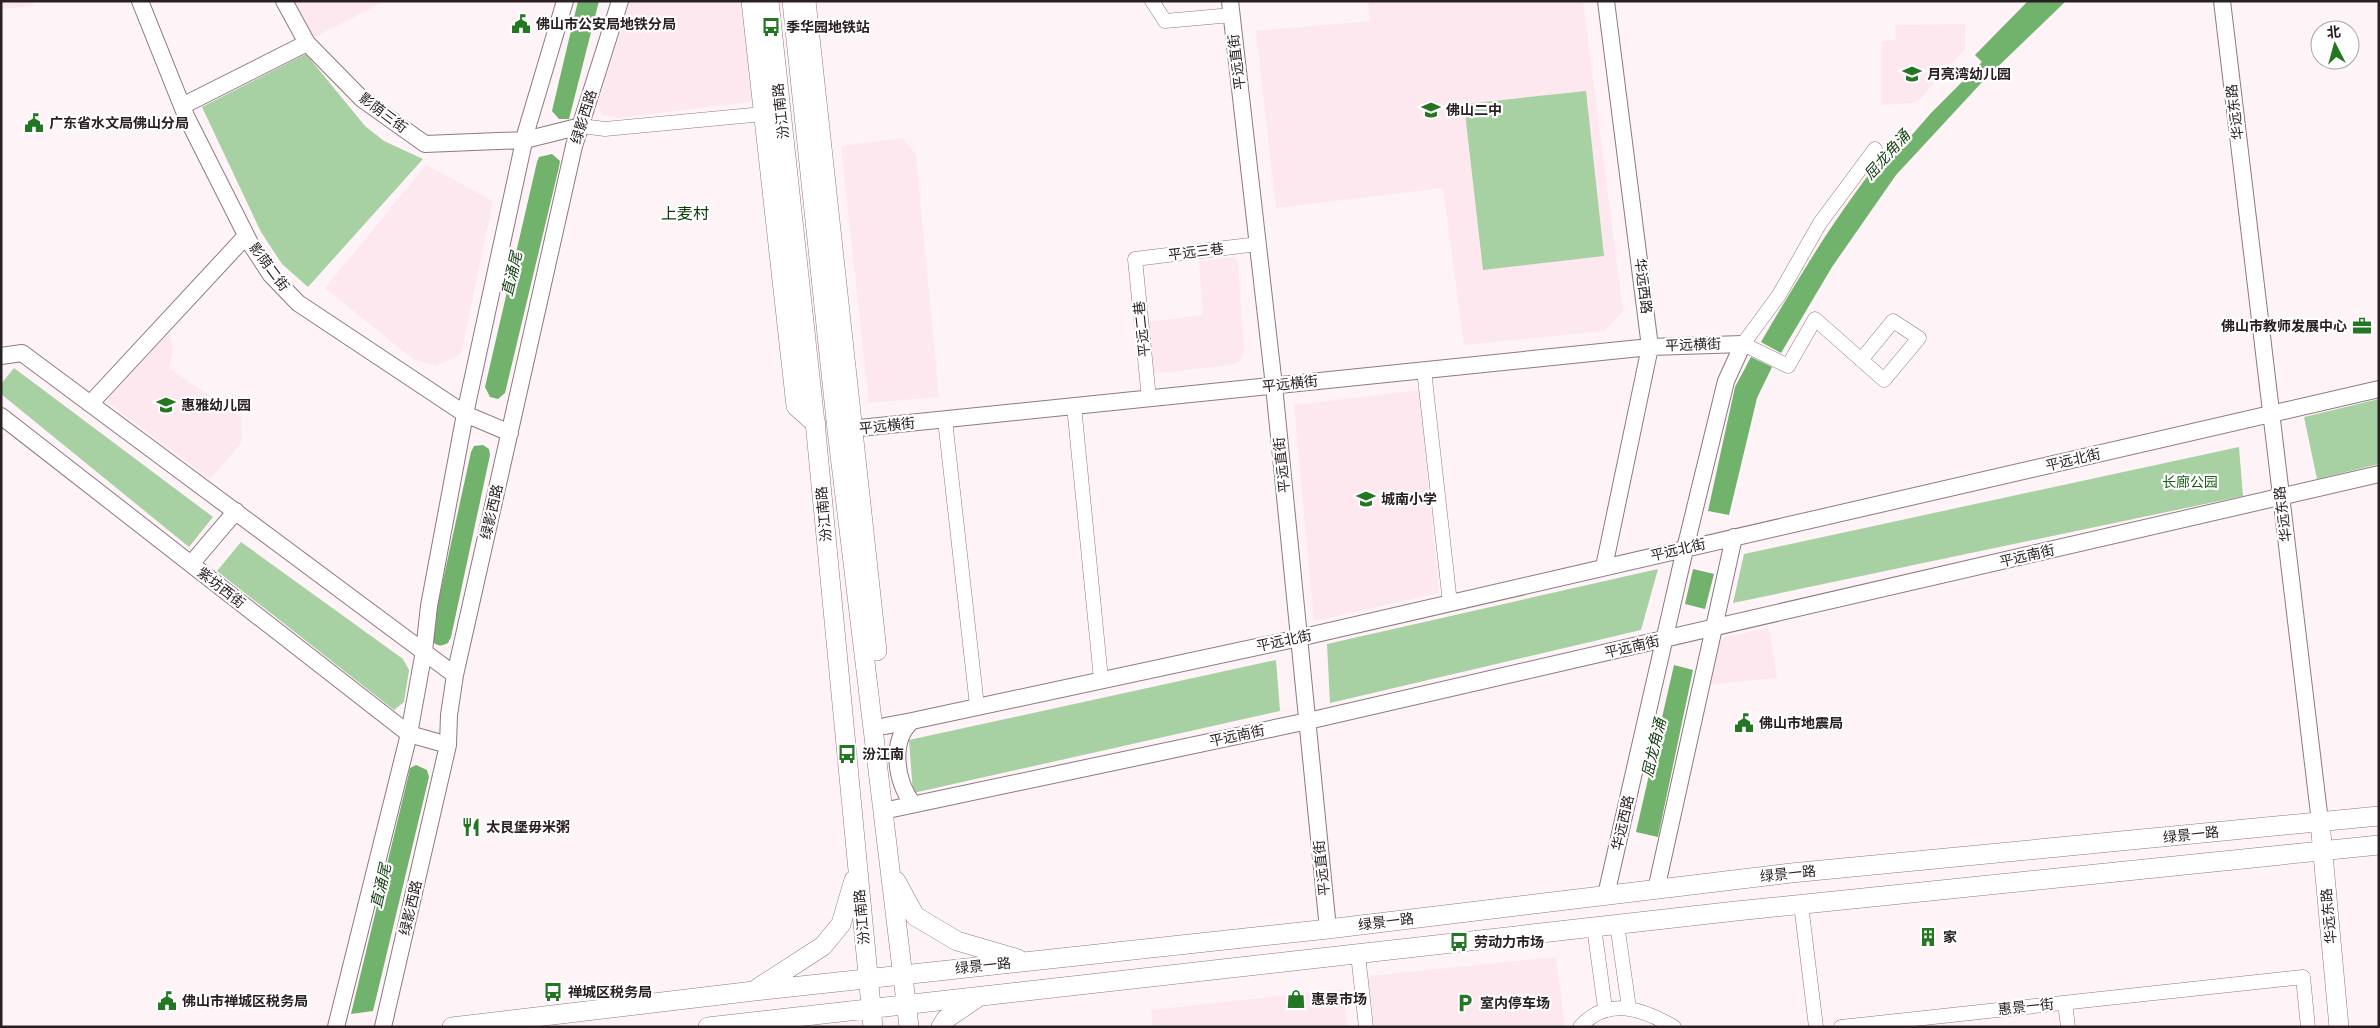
<svg xmlns="http://www.w3.org/2000/svg" width="2380" height="1028" viewBox="0 0 2380 1028" font-family="'Varela Round','Noto Sans SC',sans-serif">
<style>
.built{fill:#fde8f0}
.green{fill:#a7d0a3}
.water{fill:#71b26c}
.lines{fill:none;stroke-linecap:round;stroke-linejoin:round}
.minor-casing{stroke:#8f7881;stroke-width:15}
.tertiary-casing{stroke:#8f7881;stroke-width:18}
.secondary-casing{stroke:#8f7881;stroke-width:20}
.minor{stroke:#fff;stroke-width:14}
.tertiary{stroke:#fff;stroke-width:16}
.secondary{stroke:#fff;stroke-width:19}
.labels{text-anchor:middle;dominant-baseline:central;stroke-width:4.5;stroke-linejoin:round;paint-order:stroke}
.poi-label{font-size:14px;font-weight:bold;fill:#2a2024;stroke:#fff;text-anchor:start}
.street-label{font-size:14px;fill:#2a2024;stroke:#fff}
.park-label{font-size:14px;fill:#1d5f1b;stroke:#fff}
.water-label{font-size:15px;font-style:italic;fill:#123f10;stroke:#fff}
.quarter-label{font-size:16px;fill:#043c04;stroke:#fff}
</style>
<rect width="100%" height="100%" fill="#fef3f7"/>
<path class="built" d="M 1,1 L 33,1 L 33,6 L 1,9 Z
M 292,1 L 385,1 L 313,38 Z
M 630,1 L 748,1 L 757,101 L 618,118 L 602,115 L 598,104 Z
M 1368,1 L 1583,1 L 1623,311 L 1604,331 L 1464,345 L 1443,188 L 1276,208 L 1256,31 L 1370,21 Z
M 1965,24 L 1965,49 L 1919,100 L 1912,103 L 1882,105 L 1882,41 L 1896,40 L 1895,25 Z
M 903,138 L 916,155 L 939,397 L 869,403 L 841,146 Z
M 426,165 L 493,201 L 461,354 L 436,366 L 413,359 L 325,288 Z
M 1235,257 L 1238,261 L 1244,351 L 1239,362 L 1231,365 L 1151,374 L 1146,322 L 1203,315 L 1199,261 Z
M 169,333 L 173,349 L 169,368 L 241,417 L 242,442 L 210,479 L 107,402 L 111,394 Z
M 1419,390 L 1439,593 L 1314,621 L 1294,405 Z
M 1769,628 L 1777,678 L 1706,685 L 1717,644 L 1726,637 Z
M 1556,957 L 1565,1027 L 1374,1027 L 1368,976 Z
M 1343,989 L 1347,1027 L 1153,1027 L 1151,1010 Z"/>
<path class="green" d="M 306,54 L 365,126 L 384,141 L 423,159 L 308,287 L 282,264 L 261,232 L 202,107 Z
M 1586,91 L 1604,256 L 1483,270 L 1464,104 Z
M 14,368 L 213,517 L 189,547 L 1,394 L 1,384 Z
M 2379,399 L 2379,464 L 2317,479 L 2304,417 Z
M 2239,447 L 2243,496 L 1733,603 L 1744,554 Z
M 241,542 L 403,659 L 409,670 L 404,702 L 394,710 L 217,571 Z
M 1658,569 L 1641,630 L 1330,703 L 1327,644 Z
M 1276,660 L 1280,711 L 913,793 L 909,740 Z"/>
<path class="water" d="M 578,1 L 599,1 L 569,119 L 559,119 L 552,111 Z
M 2028,1 L 2066,1 L 1984,80 L 1896,175 L 1832,267 L 1781,353 L 1761,342 C 1802,272 1843,203 1896,141 L 1904,144 L 1931,113 L 1982,62 L 1975,55 Z
M 552,154 L 560,161 L 559,167 L 505,393 L 498,399 L 490,397 L 485,387 L 537,162 L 539,157 Z
M 1751,357 L 1772,367 L 1757,398 L 1729,515 L 1708,511 L 1735,387 Z
M 483,445 L 489,449 L 490,455 L 451,637 L 448,643 C 440,647 437,646 430,640 L 471,452 L 474,446 Z
M 1693,569 L 1714,574 L 1705,609 L 1685,604 Z
M 1674,665 L 1693,670 L 1658,837 L 1636,832 Z
M 416,765 L 427,770 L 429,777 L 373,1011 L 351,1014 L 409,773 L 410,768 Z"/>
<g class="lines">
<g class="minor-casing">
<path id="minor" d="M 1152,1 L 1165,21 L 1232,15
M 581,126 L 605,129 L 763,114
M 1861,360 L 1893,321 L 1919,338 L 1884,380 L 1815,319 L 1788,366 L 1743,344 L 1779,295 L 1820,223 L 1875,149
M 1424,370 L 1450,603
M 1149,399 L 1135,259 L 1258,244
M 1074,406 L 1101,679
M 945,420 L 977,706
M 1801,904 L 1816,1027
M 1617,924 L 1629,1008
M 1594,927 L 1605,1008
M 1358,954 L 1366,1027
M 2065,1003 L 2068,1027
M 1580,1027 C 1608,996 1643,1009 1674,1027
M 1841,1027 L 2303,977 L 2308,1027"/>
</g>
<g class="tertiary-casing">
<path id="tertiary" d="M 140,1 L 186,116 L 250,243 L 271,275 L 298,303 L 465,414 L 510,433
M 284,1 L 307,43 L 362,99 L 425,144 L 525,140 L 581,126
M 1230,1 L 1274,386 L 1328,929
M 2222,1 L 2320,822
M 182,106 L 307,43
M 1,356 L 22,353 L 455,675
M 90,404 L 246,236
M 1,416 L 409,734 L 448,745
M 840,430 L 1650,347 L 1743,344 L 1726,381 L 1685,549 L 1606,895
M 191,564 L 236,511
M 1604,567 L 1650,347 L 1606,1
M 885,726 L 912,721
M 913,804 C 896,782 889,741 912,721 L 1299,638 L 2379,389
M 883,811 L 1308,721 L 2379,474
M 1656,890 L 1734,537
M 336,1027 L 409,734 L 424,651 L 429,606 L 465,414 L 526,132 L 565,1
M 383,1027 L 448,745 L 449,715 L 455,675 L 574,146 L 620,1"/>
</g>
<g class="secondary-casing">
<path id="secondary" d="M 751,1 L 796,406 L 816,424
M 769,1 L 816,432 L 873,1027
M 792,1 L 837,430 L 909,1027
M 806,1 L 877,651
M 2320,822 L 2339,1027
M 896,881 L 915,916 L 957,941 L 1018,959
M 758,988 L 823,946 L 841,924 L 854,880
M 452,1027 L 754,991 L 1328,929 L 1791,873 L 2379,816
M 708,1027 L 1736,911 L 2379,845
M 941,1027 L 946,1019 L 977,998"/>
</g>
<use href="#minor" class="minor"/>
<use href="#tertiary" class="tertiary"/>
<use href="#secondary" class="secondary"/>
</g>
<defs>
<g id="civic-bare" transform="scale(1.5)"><path d="M-.6-6.5H3V-4.5H.6V-3L4-1V1h2V6H-6V1h2V-1L-.6-3ZM-1.2 2.5V6h2.4V2.5Z" fill="#247722" stroke="#fff" stroke-width="2.5" paint-order="stroke"/></g>
<g id="bus-bare" transform="scale(1.5)"><path d="M-5-6H5V4H4V6H2V4H-2V6H-4V4H-5ZM-3.5-4V0h7V-4ZM-3.5 1.2v1.5H-2V1.2ZM2 1.2v1.5H3.5V1.2Z" fill="#247722" stroke="#fff" stroke-width="2.5" paint-order="stroke"/></g>
<g id="school-bare" transform="scale(1.5)"><path d="M0-5L7-2L0 1L-7-2ZM-4 1L0 2.5L4 1V4Q0 6-4 4Z" fill="#247722" stroke="#fff" stroke-width="2.5" paint-order="stroke"/></g>
<g id="office-bare" transform="scale(1.5)"><path d="M-6-3h4V-5.5h4V-3h4V5H-6ZM-1-4.5V-3h2v-1.5ZM-6 0V1H6V0Z" fill="#247722" stroke="#fff" stroke-width="2.5" paint-order="stroke"/></g>
<g id="restaurant-bare" transform="scale(1.5)"><path d="M-5-6h1v4h1v-4h1v4h1v-4h1v5L-1.5 .5V6h-2V.5L-5-1ZM5-6V6H3V1.5H1.5Q1.5-4 5-6Z" fill="#247722" stroke="#fff" stroke-width="2.5" paint-order="stroke"/></g>
<g id="building-bare" transform="scale(1.5)"><path d="M-4-6H4V6H1V3H-1V6H-4ZM-2.5-4.3h1.7v1.8h-1.7ZM.8-4.3h1.7v1.8H.8ZM-2.5-1h1.7V.8h-1.7ZM.8-1h1.7V.8H.8Z" fill="#247722" stroke="#fff" stroke-width="2.5" paint-order="stroke"/></g>
<g id="shop-bare" transform="scale(1.5)"><path d="M-5-2.5h2.3a2.7 3.5 0 0 1 5.4 0H5L5.5 6h-11ZM-1.5-2.5h3a1.5 2.3 0 0 0-3 0Z" fill="#247722" stroke="#fff" stroke-width="2.5" paint-order="stroke"/></g>
<g id="parking-bare" transform="scale(1.5)"><path d="M-3.5-5.5H1a3.5 3.5 0 0 1 0 7H-1V5.5H-3.5ZM-1-3.4V-.6H.8a1.4 1.4 0 0 0 0-2.8Z" fill="#247722" stroke="#fff" stroke-width="2.5" paint-order="stroke"/></g>
</defs>
<g fill-rule="evenodd">
<use href="#civic-bare" x="521" y="24"/>
<use href="#bus-bare" x="771" y="27"/>
<use href="#school-bare" x="1912" y="74"/>
<use href="#school-bare" x="1431" y="110"/>
<use href="#civic-bare" x="34" y="123"/>
<use href="#office-bare" x="2362" y="326"/>
<use href="#school-bare" x="166" y="405"/>
<use href="#school-bare" x="1366" y="499"/>
<use href="#civic-bare" x="1744" y="723"/>
<use href="#bus-bare" x="847" y="754"/>
<use href="#restaurant-bare" x="471" y="827"/>
<use href="#building-bare" x="1928" y="937"/>
<use href="#bus-bare" x="1459" y="942"/>
<use href="#bus-bare" x="553" y="992"/>
<use href="#shop-bare" x="1296" y="999"/>
<use href="#civic-bare" x="167" y="1001"/>
<use href="#parking-bare" x="1465" y="1003"/>
</g>
<g class="labels">
<g class="poi-label">
<text x="536" y="24">佛山市公安局地铁分局</text>
<text x="786" y="27">季华园地铁站</text>
<text x="1927" y="74">月亮湾幼儿园</text>
<text x="1446" y="110">佛山二中</text>
<text x="49" y="123">广东省水文局佛山分局</text>
<text x="2347" y="326" text-anchor="end">佛山市教师发展中心</text>
<text x="181" y="405">惠雅幼儿园</text>
<text x="1381" y="499">城南小学</text>
<text x="1759" y="723">佛山市地震局</text>
<text x="862" y="754">汾江南</text>
<text x="486" y="827">太艮堡毋米粥</text>
<text x="1943" y="937">家</text>
<text x="1474" y="942">劳动力市场</text>
<text x="568" y="992">禅城区税务局</text>
<text x="1311" y="999">惠景市场</text>
<text x="182" y="1001">佛山市禅城区税务局</text>
<text x="1480" y="1003">室内停车场</text>
</g>
<g class="street-label">
<text transform="translate(1237 62) rotate(-97)">平远直街</text>
<text transform="translate(781 111) rotate(-96)">汾江南路</text>
<text transform="translate(2235 112) rotate(-97)">华远东路</text>
<text transform="translate(383 113) rotate(37)">影荫三街</text>
<text transform="translate(584 117) rotate(-73)">绿影西路</text>
<text transform="translate(1196 252) rotate(-7)">平远三巷</text>
<text transform="translate(269 267) rotate(53)">影荫二街</text>
<text transform="translate(1643 286) rotate(83)">华远西路</text>
<text transform="translate(1142 329) rotate(-96)">平远二巷</text>
<text transform="translate(1693 345) rotate(-2)">平远横街</text>
<text transform="translate(1290 384) rotate(-6)">平远横街</text>
<text transform="translate(887 426) rotate(-6)">平远横街</text>
<text transform="translate(2073 460) rotate(-13)">平远北街</text>
<text transform="translate(1282 465) rotate(-96)">平远直街</text>
<text transform="translate(492 512) rotate(-77)">绿影西路</text>
<text transform="translate(824 514) rotate(-95)">汾江南路</text>
<text transform="translate(2283 514) rotate(-97)">华远东路</text>
<text transform="translate(1678 550) rotate(-13)">平远北街</text>
<text transform="translate(2027 556) rotate(-13)">平远南街</text>
<text transform="translate(221 588) rotate(38)">紫坊西街</text>
<text transform="translate(1284 641) rotate(-12)">平远北街</text>
<text transform="translate(1632 647) rotate(-13)">平远南街</text>
<text transform="translate(1237 736) rotate(-12)">平远南街</text>
<text transform="translate(1623 823) rotate(-77)">华远西路</text>
<text transform="translate(2191 835) rotate(-6)">绿景一路</text>
<text transform="translate(1322 868) rotate(-96)">平远直街</text>
<text transform="translate(1788 874) rotate(-6)">绿景一路</text>
<text transform="translate(411 908) rotate(-77)">绿影西路</text>
<text transform="translate(2329 916) rotate(-95)">华远东路</text>
<text transform="translate(862 917) rotate(-95)">汾江南路</text>
<text transform="translate(1386 922) rotate(-7)">绿景一路</text>
<text transform="translate(983 966) rotate(-6)">绿景一路</text>
<text transform="translate(2026 1007) rotate(-6)">惠景一街</text>
</g>
<g class="park-label">
<text x="2190" y="482">长廊公园</text>
</g>
<g class="water-label">
<text transform="translate(1887 155) rotate(-48)">屈龙角涌</text>
<text transform="translate(512 274) rotate(-77)">直涌尾</text>
<text transform="translate(1654 748) rotate(-77)">屈龙角涌</text>
<text transform="translate(381 886) rotate(-77)">直涌尾</text>
</g>
<g class="quarter-label">
<text x="685" y="214">上麦村</text>
</g>
</g>
<rect width="2380" height="1028" fill="none" stroke="#2a2024" stroke-width="5"/>
<g transform="translate(2335 45) rotate(354)"><circle r="24" fill="#ffffff" stroke="#aaa6a7"/>
<path d="M0-4L9 19L0 12L-9 19Z" fill="#247722"/>
<text y="-8" font-size="14" font-weight="bold" text-anchor="middle" fill="#2a2024">北</text>
</g>
</svg>
